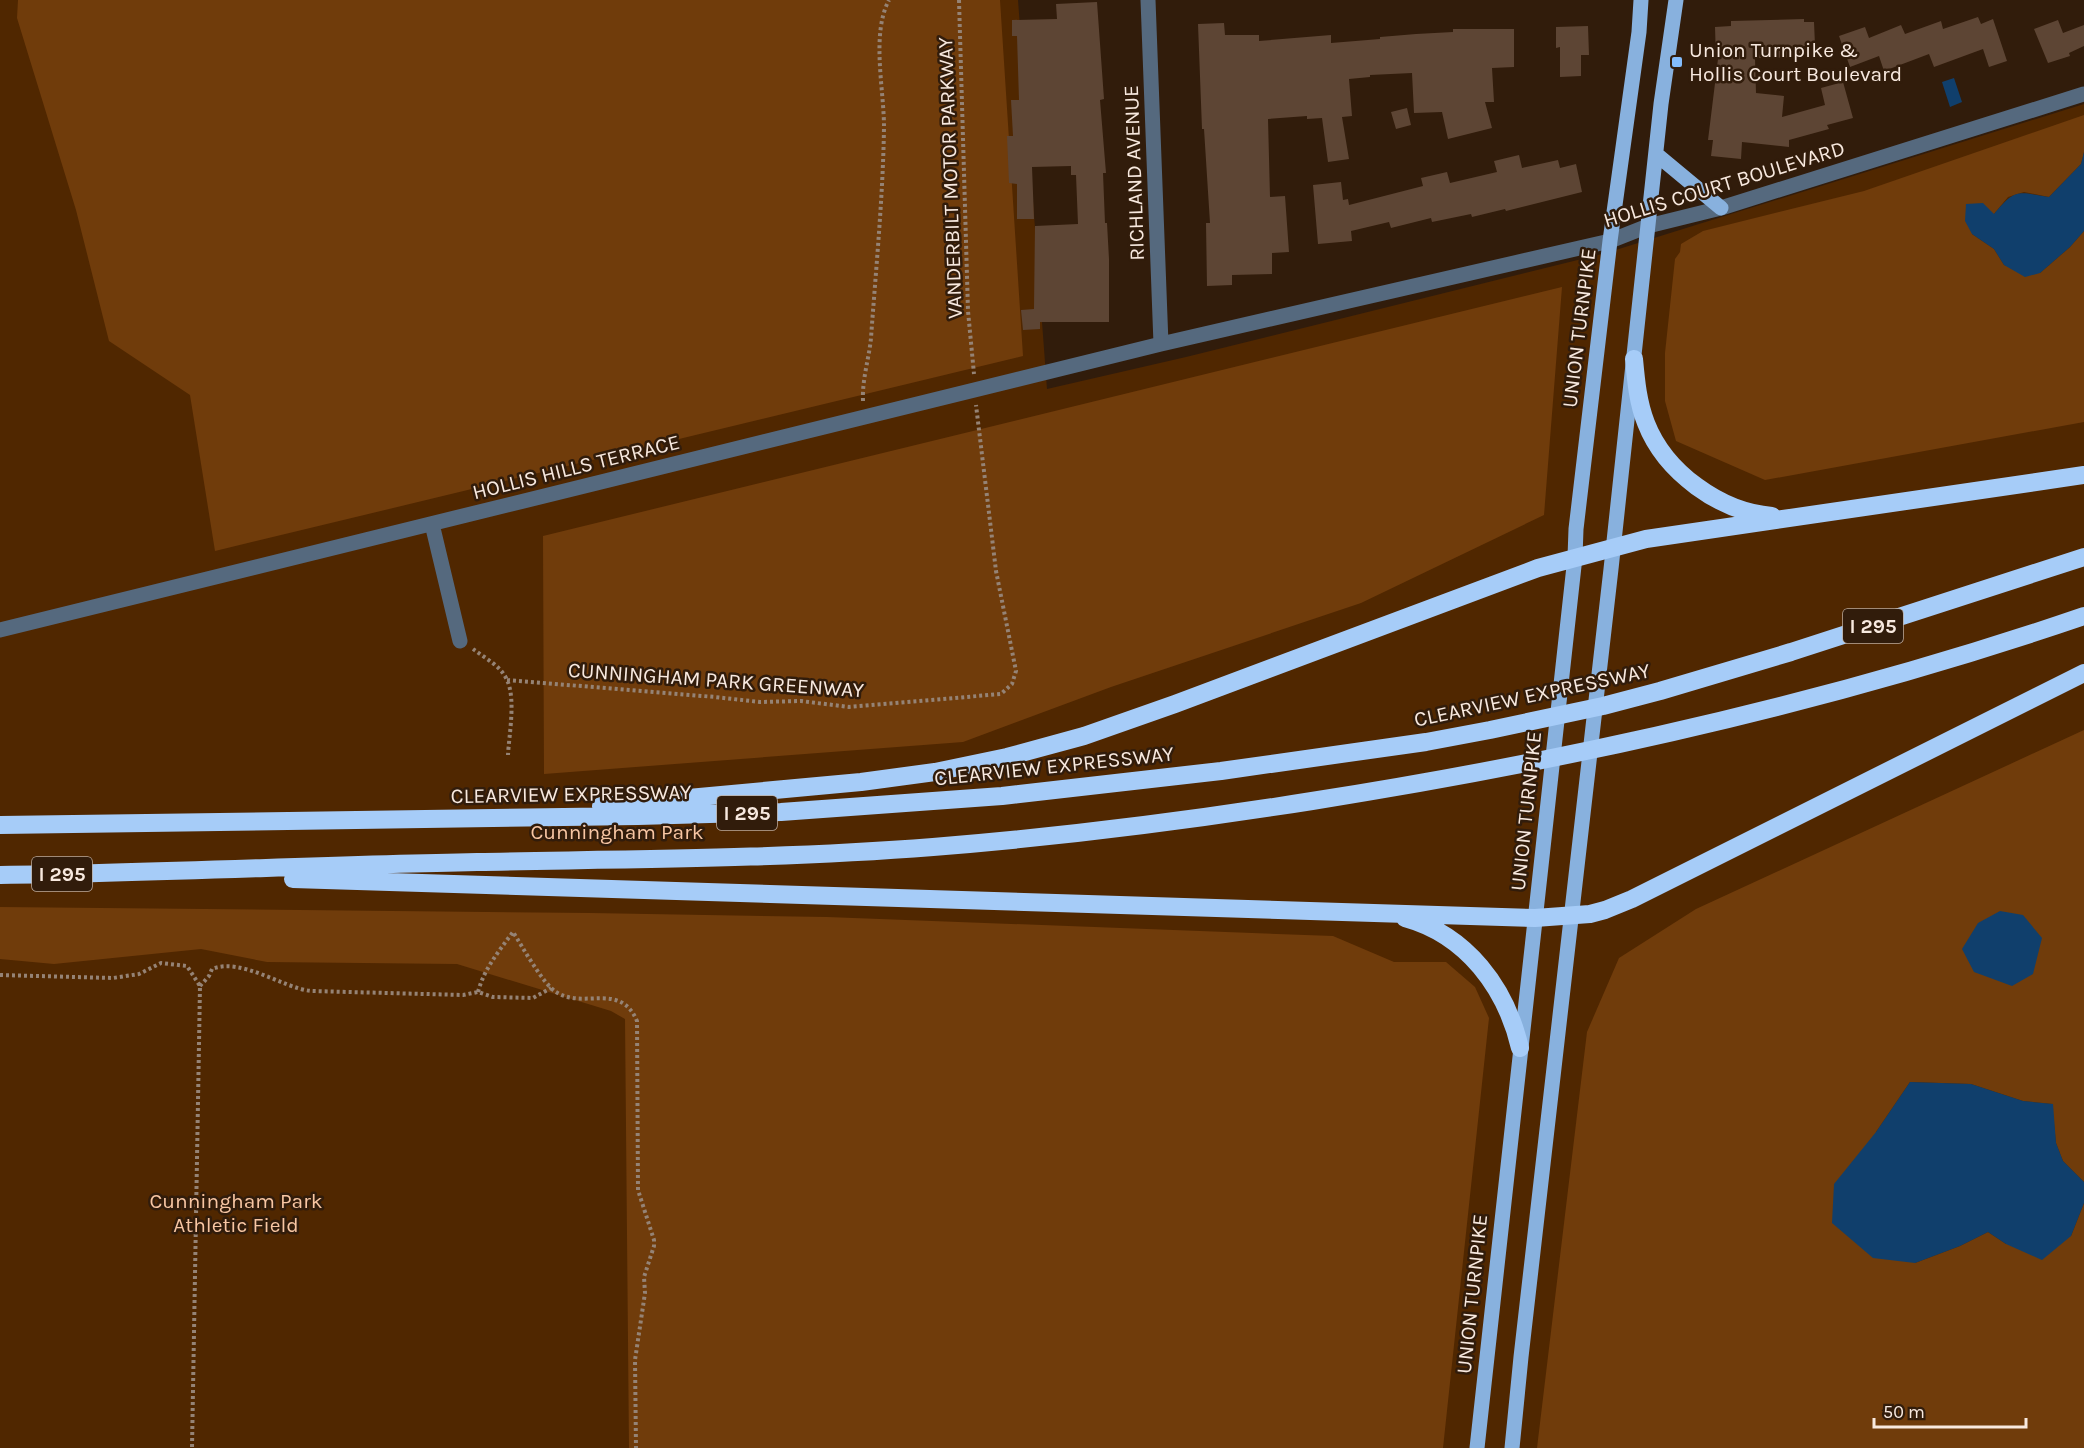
<svg xmlns="http://www.w3.org/2000/svg" width="2084" height="1448" viewBox="0 0 2084 1448" font-family="Karla,sans-serif">
<style>
.green{fill:#502700}
.forest{fill:#703c0b}
.water{fill:#103f6c}
.building{fill:#5d4534}
.lines{fill:none;stroke-linecap:round;stroke-linejoin:round}
.path{stroke:#958375;stroke-width:4;stroke-dasharray:3 3;stroke-linecap:butt}
.minor{stroke:#55697e;stroke-width:15}
.major{stroke:#88b1de;stroke-width:15}
.highway{stroke:#a6ccf8;stroke-width:18}
.poi-dot{fill:#83bcfb;stroke:#311c0b;stroke-width:2}
.labels{text-anchor:middle;dominant-baseline:central;stroke-width:5;stroke-linejoin:round;paint-order:stroke}
.shield{fill:#311c0b;stroke:#bcac9f;stroke-width:1.5}
.shield-label{font-size:20px;font-weight:bold;fill:#f8e9df}
.poi-label{font-size:21px;fill:#f8e9df;stroke:#311c0b;text-anchor:start}
.street-label{font-size:21px;fill:#f8e9df;stroke:#311c0b}
.park-label{font-size:21px;fill:#f8c6a3;stroke:#311c0b}
</style>
<rect width="100%" height="100%" fill="#311c0b"/>
<path class="green" d="M 0,0 L 1018,0 L 1047,389 L 1186,357 L 1606,253 L 2084,104 L 2084,1448 L 0,1448 Z"/>
<path class="forest" d="M 18,0 L 1000,0 L 1023,356 L 215,551 L 190,395 L 109,341 L 76,210 L 17,18 Z
M 2084,115 L 2084,152 L 2081,164 L 2049,197 L 2024,192 L 2008,197 L 1994,214 L 1972,234 L 1994,249 L 2004,265 L 2040,273 L 2070,247 L 2084,231 L 2084,422 L 1765,480 L 1676,441 L 1665,401 L 1665,353 L 1675,259 L 1680,252 L 1681,244 L 1703,231 L 1864,191 Z
M 1562,287 L 1544,515 L 1361,603 L 1111,687 L 963,742 L 544,774 L 543,536 Z
M 2084,730 L 2084,1182 L 2063,1161 L 2056,1143 L 2052,1104 L 2023,1101 L 1971,1084 L 1910,1082 L 1876,1132 L 1915,1263 L 1960,1246 L 1988,1232 L 2006,1244 L 2071,1236 L 2084,1203 L 2084,1448 L 1537,1448 L 1587,1032 L 1619,958 L 1696,909 Z
M 0,907 L 590,913 L 827,917 L 1333,936 L 1394,962 L 1446,962 L 1475,987 L 1489,1018 L 1443,1448 L 629,1448 L 625,1019 L 611,1011 L 457,964 L 267,962 L 201,949 L 54,964 L 0,959 Z"/>
<path class="water" d="M 1954,78 L 1962,102 L 1950,107 L 1942,82 Z
M 2084,152 L 2084,231 L 2070,247 L 2040,273 L 2025,277 L 2004,265 L 1994,249 L 1972,234 L 1965,221 L 1966,204 L 1983,203 L 1994,214 C 2016,188 2017,192 2049,197 L 2081,164 Z
M 2000,911 L 2023,915 L 2042,938 L 2033,974 L 2012,986 L 1974,972 L 1962,949 L 1978,923 Z
M 1910,1082 L 1971,1084 L 2023,1101 L 2053,1104 L 2056,1143 L 2063,1161 L 2084,1182 L 2084,1203 L 2071,1236 L 2042,1260 L 2006,1244 L 1988,1232 L 1960,1246 L 1915,1263 L 1873,1258 L 1832,1223 L 1834,1184 L 1876,1132 Z"/>
<path class="building" d="M 1097,2 L 1104,99 L 1100,100 L 1106,173 L 1103,173 L 1105,223 L 1107,223 L 1109,259 L 1109,322 L 1040,322 L 1040,329 L 1023,330 L 1021,310 L 1034,309 L 1035,226 L 1078,224 L 1076,175 L 1071,175 L 1071,166 L 1032,167 L 1034,219 L 1017,219 L 1017,184 L 1009,183 L 1007,136 L 1013,136 L 1011,100 L 1019,100 L 1017,36 L 1012,36 L 1012,20 L 1057,19 L 1056,4 Z
M 1978,17 L 1981,24 L 1993,19 L 2007,61 L 1989,67 L 1983,49 L 1934,67 L 1929,54 L 1884,71 L 1879,56 L 1850,67 L 1839,36 L 1865,27 L 1869,38 L 1901,25 L 1905,34 L 1941,21 L 1943,29 Z
M 1804,19 L 1804,22 L 1814,22 L 1815,45 L 1804,46 L 1804,57 L 1755,58 L 1756,93 L 1784,96 L 1782,117 L 1825,105 L 1821,88 L 1843,82 L 1853,118 L 1827,125 L 1829,129 L 1789,140 L 1789,147 L 1742,142 L 1741,159 L 1711,156 L 1713,140 L 1708,140 L 1718,59 L 1716,59 L 1715,27 L 1731,26 L 1731,21 Z
M 2058,20 L 2063,33 L 2084,25 L 2084,46 L 2069,53 L 2070,56 L 2048,63 L 2034,29 Z
M 1224,23 L 1225,35 L 1259,35 L 1259,41 L 1331,35 L 1331,43 L 1380,39 L 1380,37 L 1416,34 L 1453,32 L 1453,29 L 1514,29 L 1514,67 L 1492,68 L 1494,102 L 1485,102 L 1492,128 L 1448,139 L 1442,112 L 1414,113 L 1412,73 L 1370,75 L 1370,77 L 1349,79 L 1352,116 L 1342,117 L 1349,159 L 1328,162 L 1322,118 L 1307,119 L 1307,116 L 1268,119 L 1270,197 L 1285,196 L 1289,252 L 1272,253 L 1272,274 L 1232,275 L 1232,285 L 1207,286 L 1206,223 L 1210,223 L 1204,129 L 1202,129 L 1198,24 Z
M 1588,26 L 1589,55 L 1581,55 L 1581,76 L 1560,77 L 1560,47 L 1556,48 L 1556,27 Z
M 1407,108 L 1411,125 L 1396,129 L 1391,112 Z
M 1519,155 L 1522,168 L 1558,160 L 1560,168 L 1576,164 L 1582,192 L 1506,211 L 1505,209 L 1472,217 L 1471,214 L 1432,222 L 1431,218 L 1391,228 L 1389,222 L 1351,231 L 1352,241 L 1318,244 L 1313,185 L 1341,182 L 1343,200 L 1348,199 L 1349,205 L 1423,186 L 1421,178 L 1447,172 L 1450,183 L 1497,172 L 1494,161 Z"/>
<g class="lines">
<path class="path" d="M 959,0 L 968,311 L 974,374
M 863,401 C 862,379 869,359 871,338 C 876,268 883,197 884,127 C 884,89 871,34 889,0
M 473,649 C 485,658 501,666 507,680 C 516,699 509,735 508,755
M 507,680 L 715,697 L 760,702 L 801,701 L 849,707 L 1001,694 L 1012,684 L 1016,671 L 996,571 L 976,405
M 0,975 L 113,978 L 139,974 L 161,963 L 187,966 L 200,986 L 192,1448
M 200,986 L 209,976 L 212,969 C 241,957 283,988 311,991 L 463,995 L 478,992 L 493,997 L 533,998 L 551,988
M 478,992 C 484,969 499,951 513,932 C 522,946 543,984 556,992 C 584,1010 620,981 637,1021 L 638,1190 L 654,1240 L 654,1246 L 644,1277 L 645,1293 L 635,1360 L 636,1448"/>
<path class="minor" d="M 1148,0 L 1161,344
M 432,524 L 460,641
M 0,630 L 1161,344 L 1610,241 L 1648,226 L 1721,208 L 2084,94"/>
<path class="major" d="M 1656,154 L 1721,208
M 1477,1448 L 1575,557 L 1576,529 L 1610,241 L 1639,32 L 1641,0
M 1512,1448 L 1521,1357 L 1611,569 L 1661,104 L 1676,0"/>
<path class="highway" d="M 1634,359 C 1636,381 1638,403 1646,423 C 1665,472 1720,512 1772,516
M 601,806 L 861,782 L 935,772 L 1007,757 L 1084,736 L 1175,704 L 1538,568 L 1646,539 L 2084,475
M 0,825 L 638,816 L 781,812 L 1002,796 L 1221,771 L 1426,742 L 1490,730 L 1603,706 L 1660,691 L 1791,652 L 2084,557
M 0,875 C 159,873 318,865 477,862 C 629,859 781,859 933,847 C 1059,837 1186,821 1312,801 C 1573,760 1833,702 2084,616
M 293,879 L 1535,918 L 1590,914 L 1605,910 L 1632,899 L 2084,673
M 1405,918 C 1467,935 1506,988 1520,1048"/>
</g>
<rect class="poi-dot" x="1671" y="56" width="12" height="12" rx="3"/>
<g class="labels">
<g class="shield">
<rect x="1843" y="609" width="60" height="34" rx="4.5"/>
<rect x="717" y="796" width="60" height="34" rx="4.5"/>
<rect x="32" y="857" width="60" height="34" rx="4.5"/>
</g>
<g class="shield-label">
<text x="1873" y="626">I 295</text>
<text x="747" y="813">I 295</text>
<text x="62" y="874">I 295</text>
</g>
<g class="poi-label">
<text x="1689" y="50">Union Turnpike &amp;<tspan x="1689" dy="24">Hollis Court Boulevard</tspan></text>
</g>
<g class="street-label">
<text transform="translate(1134 173) rotate(-92)">RICHLAND AVENUE</text>
<text transform="translate(950 178) rotate(-92)">VANDERBILT MOTOR PARKWAY</text>
<text transform="translate(1724 184) rotate(-17)">HOLLIS COURT BOULEVARD</text>
<text transform="translate(1579 328) rotate(-83)">UNION TURNPIKE</text>
<text transform="translate(576 467) rotate(-14)">HOLLIS HILLS TERRACE</text>
<text transform="translate(716 680) rotate(4)">CUNNINGHAM PARK GREENWAY</text>
<text transform="translate(1532 695) rotate(-12)">CLEARVIEW EXPRESSWAY</text>
<text transform="translate(1054 766) rotate(-6)">CLEARVIEW EXPRESSWAY</text>
<text transform="translate(571 794) rotate(-1)">CLEARVIEW EXPRESSWAY</text>
<text transform="translate(1526 811) rotate(-84)">UNION TURNPIKE</text>
<text transform="translate(1472 1294) rotate(-84)">UNION TURNPIKE</text>
</g>
<g class="park-label">
<text x="617" y="832">Cunningham Park</text>
<text x="236" y="1201">Cunningham Park<tspan x="236" dy="24">Athletic Field</tspan></text>
</g>
</g>
<path d="M1874 1418v9h152v-9" fill="none" stroke="#f8e9df" stroke-width="3"/>
<text x="1883" y="1418" font-size="18" fill="#f8e9df" stroke="#311c0b" stroke-width="4.5" paint-order="stroke">50 m</text>
</svg>
